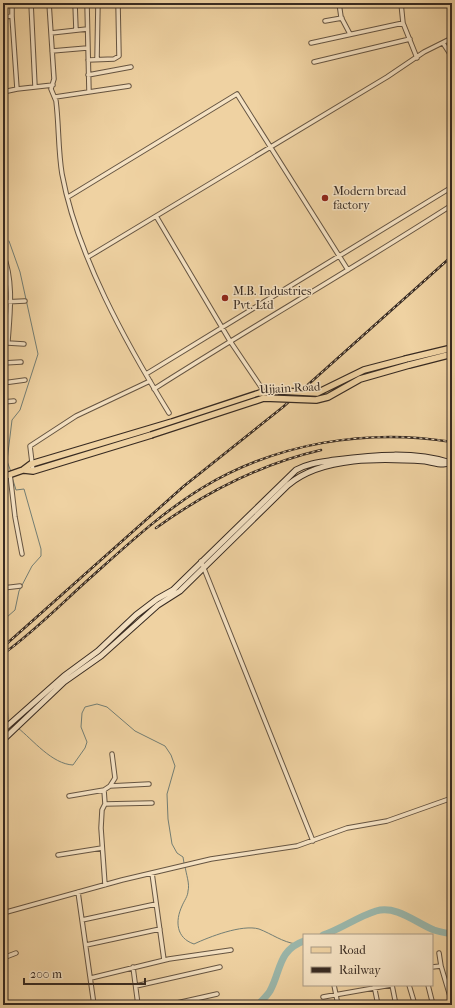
<svg xmlns="http://www.w3.org/2000/svg" width="455" height="1008" viewBox="0 0 455 1008" font-family="'IM FELL French Canon',serif">
<style>
.lines{fill:none;stroke-linecap:round;stroke-linejoin:round}
.stream{stroke:#737e74;stroke-width:1}
.river{stroke:#9ab6aa;stroke-width:7}
.street-casing{stroke:#665542;stroke-width:5.5}
.secondary-casing{stroke:#382b22;stroke-width:7}
.primary-casing{stroke:#382b22;stroke-width:8}
.street{stroke:#f5e2c3;stroke-width:3.5}
.secondary{stroke:#f5e2c3;stroke-width:5}
.primary{stroke:#efd2a2;stroke-width:5.5}
.rail-casing{stroke:#382b22;stroke-width:2.5}
.rail{stroke:#f5e2c3;stroke-width:1;stroke-dasharray:3;stroke-linecap:butt}
.primary-bridge-casing{stroke:#382b22;stroke-width:8;stroke-linecap:butt}
.primary-bridge{stroke:#efd2a2;stroke-width:5.5}
.poi-dot{fill:#8f2418;stroke:#f5e2c3;stroke-width:1.5}
.labels{text-anchor:middle;dominant-baseline:central;stroke-width:3;stroke-linejoin:round;paint-order:stroke}
.poi-label{font-size:12px;fill:#382b22;stroke:#f5e2c3;text-anchor:start}
.street-label{font-size:12px;fill:#382b22;stroke:#f5e2c3}
</style>
<rect width="100%" height="100%" fill="#efd2a2"/>
<filter id="stains"><feTurbulence type="fractalNoise" baseFrequency=".005" numOctaves="4"/><feColorMatrix values="0 0 0 0 .2 0 0 0 0 .09 0 0 0 0 .02 0 0 0 .5 -.17"/></filter>
<radialGradient id="worn" r=".72"><stop offset=".6" stop-color="#630" stop-opacity="0"/><stop offset="1" stop-color="#630" stop-opacity=".3"/></radialGradient>
<g class="lines">
<path class="stream" d="M 9,241 L 20,272 L 38,354 L 20,410 L 12,420 L 7,461 L 11,472
M 3,627 L 7,617 L 15,610 L 19,591 L 32,566 L 41,556 L 41,549 L 24,489 L 16,490 L 12,477
M 3,686 L 7,704 L 8,719
M 3,720 L 10,721
M 18,728 C 33,740 52,764 73,765 L 85,748 L 87,742 L 81,727 L 82,713 L 85,707 L 97,704 L 107,707 L 135,731 L 165,746 L 171,755 L 175,766 L 167,794 L 168,819 L 172,844 L 177,853 L 183,857 L 184,863
M 185,866 C 186,874 190,884 188,891 C 188,896 184,901 182,906 C 175,921 176,938 194,944 C 209,937 242,924 259,929 C 272,934 282,942 296,944"/>
<path class="river" d="M 323,935 C 341,929 357,917 376,911 C 397,905 416,923 434,930 C 440,932 446,933 452,934
M 258,1005 C 262,1000 267,996 270,991 C 281,971 278,950 304,941"/>
<g class="street-casing">
<path id="street" d="M 31,3 L 35,87
M 49,3 L 54,79 L 51,89 L 56,101 C 59,125 58,150 62,174 C 77,255 126,343 169,413
M 75,3 L 76,30
M 87,3 L 89,92
M 339,3 L 341,17 L 350,34
M 401,3 L 403,23 L 417,58
M 3,17 L 12,16 L 12,3
M 325,21 L 342,18
M 51,33 L 87,29
M 311,43 L 403,23
M 443,43 L 452,57
M 52,51 L 87,48
M 97,59 L 98,3
M 88,60 L 114,59 L 119,56 L 118,3
M 314,62 L 410,39
M 88,75 L 131,67
M 17,89 L 53,85
M 3,92 L 17,89 L 12,16
M 55,97 L 129,86
M 68,197 L 237,94 L 348,270
M 156,216 L 230,341 L 261,387
M 3,254 C 14,280 10,313 8,341 L 8,343 L 3,343
M 88,257 L 387,77 L 424,52 L 452,38
M 3,302 L 25,301
M 8,343 L 24,344
M 3,363 L 21,362
M 146,374 L 452,187
M 3,383 L 25,380
M 154,389 C 253,326 354,268 452,205
M 3,402 L 14,401
M 33,471 L 30,446 L 76,416 L 150,381
M 10,474 L 15,517 L 22,554
M 3,545 L 3,554
M 201,561 L 313,841
M 3,588 L 20,586
M 110,786 L 149,784
M 69,796 L 104,790
M 105,804 L 152,803
M 58,855 L 102,848
M 152,873 L 164,960
M 105,885 L 101,828 L 102,810 L 105,804 L 104,790 L 110,786 L 115,778 L 112,754
M 78,892 L 94,1005
M 3,913 L 122,880 L 211,859 L 297,846 L 347,828 L 387,821 L 452,798
M 82,920 L 156,904
M 86,945 L 160,929
M 439,953 L 441,966
M 3,958 L 16,953
M 133,967 L 138,1005
M 432,967 L 441,966 L 452,1003
M 91,978 L 169,959 L 231,950
M 334,985 L 338,1005
M 374,985 L 378,1005
M 392,985 L 396,1005
M 409,985 L 415,1005
M 428,985 L 433,1005
M 136,986 L 220,967
M 323,997 L 391,985
M 3,1001 L 3,1005
M 168,1005 L 217,994"/>
</g>
<g class="secondary-casing">
<path id="secondary" d="M 3,730 L 64,676 L 98,651 L 136,615 L 157,599 L 173,590 L 296,470 C 308,463 322,462 335,460 C 374,455 414,451 451,463
M 3,740 L 64,682 L 101,656 L 158,605 L 180,591 L 288,485 C 322,456 383,458 425,461 C 431,462 437,464 443,464 L 450,463"/>
</g>
<g class="primary-casing">
<path id="primary" d="M 406,359 L 452,348
M 409,365 L 452,354
M 24,470 L 33,471 L 151,435
M 3,477 L 23,470 L 31,464 L 172,422 L 260,393"/>
</g>
<use href="#street" class="street"/>
<use href="#secondary" class="secondary"/>
<use href="#primary" class="primary"/>
<g class="rail-casing">
<path id="rail" d="M 156,528 C 206,492 261,464 321,450
M 3,647 L 184,486 L 283,407 L 452,256
M 3,654 C 34,632 61,604 89,579 C 125,547 161,513 202,488 C 276,443 367,428 452,442"/>
</g>
<use href="#rail" class="rail"/>
<g class="primary-bridge-casing">
<path id="primary-bridge" d="M 260,393 L 280,391 L 317,393 L 364,370 L 406,359
M 151,435 L 264,398 L 316,400 L 328,397 L 360,379 L 409,365"/>
</g>
<use href="#primary-bridge" class="primary-bridge"/>
</g>
<g class="poi-dot">
<circle cx="325" cy="198" r="4"/>
<circle cx="225" cy="298" r="4"/>
</g>
<g class="labels">
<g class="poi-label">
<text x="333" y="191">Modern bread<tspan x="333" dy="14">factory</tspan></text>
<text x="233" y="291">M.B. Industries<tspan x="233" dy="14">Pvt. Ltd</tspan></text>
</g>
<g class="street-label">
<text transform="translate(290 388) rotate(-3)">Ujjain Road</text>
</g>
</g>
<rect width="455" height="1008" fill="none" stroke="#efd2a2" stroke-width="16"/>
<rect x="4" y="4" width="447" height="1000" fill="none" stroke="#382b22" stroke-width="2"/>
<rect x="8" y="8" width="439" height="992" fill="none" stroke="#382b22"/>
<rect x="303" y="934" width="130" height="52" fill="#f5e2c3" stroke="#a99983"/>
<rect x="311" y="947" width="20" height="6" fill="#efd2a2" stroke="#a99983"/>
<text x="339" y="954" font-size="12" fill="#382b22">Road</text>
<rect x="311" y="967" width="20" height="6" fill="#382b22" stroke="#a99983"/>
<text x="339" y="974" font-size="12" fill="#382b22">Railway</text>
<path d="M24 978v6h121v-6" fill="none" stroke="#382b22" stroke-width="2"/>
<text x="30" y="978" font-size="12" fill="#382b22" stroke="#f5e2c3" stroke-width="3" paint-order="stroke">200 m</text>
<rect width="100%" height="100%" filter="url(#stains)"/>
<rect width="100%" height="100%" fill="url(#worn)"/>
</svg>
